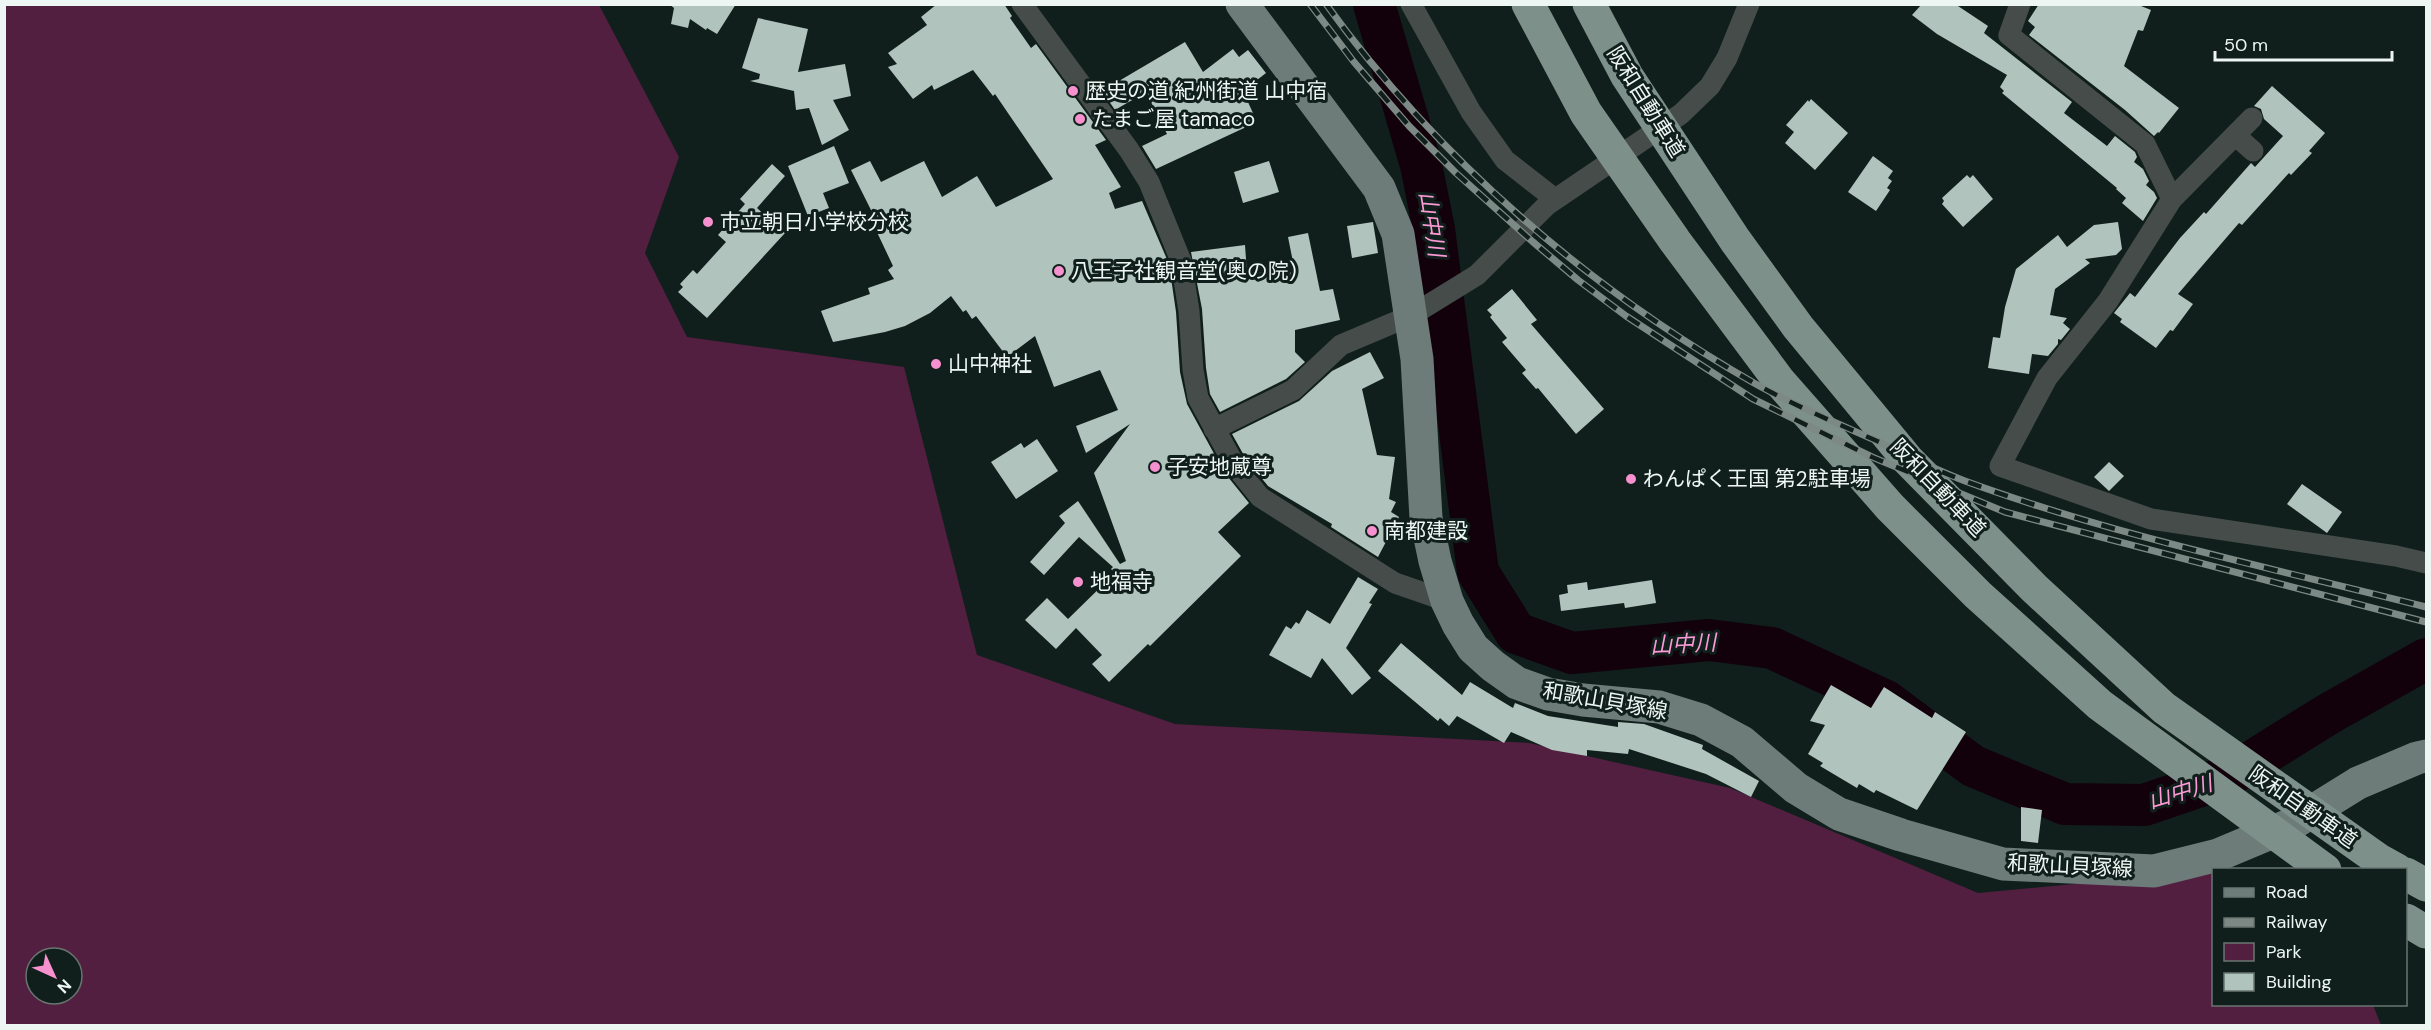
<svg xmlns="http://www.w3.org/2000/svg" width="2431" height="1030" viewBox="0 0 2431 1030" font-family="'DM Sans','Noto Sans JP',sans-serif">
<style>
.green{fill:#521f40;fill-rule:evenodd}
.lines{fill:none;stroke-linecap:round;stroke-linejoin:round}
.river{stroke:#12000a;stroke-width:42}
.building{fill:#b0c3bd}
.street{stroke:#454c4a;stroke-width:21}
.primary{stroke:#6d7c78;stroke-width:33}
.highway{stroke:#7d908a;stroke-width:33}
.rail-casing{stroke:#7d8985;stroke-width:7}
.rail{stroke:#101f1b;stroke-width:4.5;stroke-dasharray:14;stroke-linecap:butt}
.poi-dot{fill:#f790ce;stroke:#101f1b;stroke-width:2}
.labels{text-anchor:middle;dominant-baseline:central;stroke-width:6;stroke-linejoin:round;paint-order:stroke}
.poi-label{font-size:21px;fill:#edf6f3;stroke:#101f1b;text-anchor:start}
.street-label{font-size:21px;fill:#edf6f3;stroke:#101f1b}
.water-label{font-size:22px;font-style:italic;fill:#fb9ad4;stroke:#101f1b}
</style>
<rect width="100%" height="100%" fill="#101f1b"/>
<path class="green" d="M 5,4 L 599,5 L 679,157 L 645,253 L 687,337 L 904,367 L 977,655 L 1175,724 L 1529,743 L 1730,788 L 1978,893 L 2213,871 L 2214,1004 L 2373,1005 L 2381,1025 L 5,1026 ZM 36,958 L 72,958 L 72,994 L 36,994 Z"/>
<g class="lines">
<path class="river" d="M 1374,4 L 1421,165 L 1434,229 L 1478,572 L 1516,633 L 1572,653 L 1709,640 L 1772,648 L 1886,701 L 1973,766 L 2065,804 L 2144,805 L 2227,777 L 2330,713 L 2426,659"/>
</g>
<path class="building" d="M 669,4 L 736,4 L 717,34 L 707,28 L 706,30 L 690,19 L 688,28 L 671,24 L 674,8 Z
M 937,4 L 1004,4 L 1012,16 L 1010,18 L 1031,48 L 1036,44 L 1106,140 L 1095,145 L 1121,187 L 1109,193 L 1115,209 L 1142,201 L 1169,264 L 1176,312 L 1180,372 L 1187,404 L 1224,472 L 1249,503 L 1218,532 L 1241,556 L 1150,646 L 1148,644 L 1109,682 L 1092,664 L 1102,655 L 1076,628 L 1056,649 L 1025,620 L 1047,598 L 1068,619 L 1115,573 L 1111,569 L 1113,567 L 1079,537 L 1044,575 L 1030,562 L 1065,523 L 1059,516 L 1078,501 L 1120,564 L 1126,561 L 1094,473 L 1130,424 L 1086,453 L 1076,426 L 1118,410 L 1100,370 L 1054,387 L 1035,336 L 1007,357 L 976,316 L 972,319 L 966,310 L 963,312 L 951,296 L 930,313 L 905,326 L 885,332 L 833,342 L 821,311 L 870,294 L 868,288 L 894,279 L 888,270 L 893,266 L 875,228 L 879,226 L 851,170 L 870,161 L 881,182 L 924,161 L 942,197 L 977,176 L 996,207 L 1053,179 L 995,94 L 993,96 L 973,70 L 934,90 L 932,85 L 913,99 L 888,67 L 897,64 L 888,53 L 927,25 L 921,17 Z
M 1922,4 L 1955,4 L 1988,26 L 1984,33 L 2072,102 L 2064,113 L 2107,146 L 2115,136 L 2135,152 L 2137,157 L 2134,162 L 2143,169 L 2149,181 L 2146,185 L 2154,192 L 2157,198 L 2143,221 L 2122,203 L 2126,198 L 2116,189 L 2117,188 L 2002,93 L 2004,91 L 2000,87 L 2007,75 L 1937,34 L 1912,15 Z
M 2039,4 L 2136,4 L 2151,10 L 2143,31 L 2138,30 L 2124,66 L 2179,108 L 2159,133 L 2158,132 L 2154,136 L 2125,110 L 2029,35 L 2035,27 L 2028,21 Z
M 758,18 L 808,29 L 798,72 L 845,64 L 851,96 L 833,100 L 849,130 L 822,145 L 809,108 L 796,110 L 794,91 L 750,81 L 759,79 L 760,74 L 742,68 Z
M 1185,42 L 1203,72 L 1233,49 L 1239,57 L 1248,50 L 1266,73 L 1243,91 L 1257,122 L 1156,169 L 1142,146 L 1167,134 L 1146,92 L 1115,110 L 1102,91 Z
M 2272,86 L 2325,133 L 2309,151 L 2312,153 L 2291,175 L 2289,173 L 2242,225 L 2239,223 L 2178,294 L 2193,304 L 2173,331 L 2170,330 L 2156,348 L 2120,322 L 2122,319 L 2114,313 L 2130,293 L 2135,297 L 2180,238 L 2204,212 L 2206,214 L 2251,163 L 2255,167 L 2283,136 L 2264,119 L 2261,109 L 2254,106 Z
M 1811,99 L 1848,133 L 1815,170 L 1785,143 L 1794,132 L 1786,125 L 1808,100 L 1809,102 Z
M 834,146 L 849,183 L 823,193 L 829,208 L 808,216 L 788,166 Z
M 1873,156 L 1893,171 L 1888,178 L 1892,181 L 1887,188 L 1890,190 L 1876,211 L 1848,192 Z
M 1269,161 L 1279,192 L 1243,203 L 1234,172 Z
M 772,164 L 785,176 L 757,208 L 785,233 L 707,318 L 678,292 L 683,287 L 680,284 L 693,270 L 697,274 L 726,242 L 718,235 L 745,204 L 740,199 Z
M 1967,175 L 1970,178 L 1973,175 L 1993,199 L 1963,227 L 1942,204 L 1944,201 L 1942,198 Z
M 1373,222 L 1378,253 L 1352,258 L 1347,226 Z
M 2118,222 L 2122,249 L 2116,255 L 2085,259 L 2090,263 L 2055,289 L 2050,315 L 2067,318 L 2063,323 L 2070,329 L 2061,340 L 2058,339 L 2058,344 L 2048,356 L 2032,354 L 2029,374 L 1988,368 L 1993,337 L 2000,338 L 2005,307 L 2016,269 L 2058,235 L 2067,247 L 2094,225 Z
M 1308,233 L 1320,291 L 1333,289 L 1340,320 L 1295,330 L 1295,352 L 1305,362 L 1286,379 L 1220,412 L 1210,394 L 1206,368 L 1202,309 L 1191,252 L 1245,245 L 1247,273 L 1295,272 L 1288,237 Z
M 1512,289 L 1537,320 L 1531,324 L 1604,409 L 1576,434 L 1538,388 L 1536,389 L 1522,373 L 1526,370 L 1502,342 L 1507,338 L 1490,317 L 1492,315 L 1487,310 Z
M 1370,352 L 1384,378 L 1362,389 L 1377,455 L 1395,457 L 1389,499 L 1396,502 L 1391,512 L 1399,517 L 1378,557 L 1331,527 L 1332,524 L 1268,486 L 1246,459 L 1232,434 L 1299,401 L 1332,371 Z
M 1037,439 L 1058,471 L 1016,499 L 991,462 L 1021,443 L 1024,448 Z
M 2109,462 L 2124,476 L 2109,491 L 2094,477 Z
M 2302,484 L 2342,512 L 2327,533 L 2287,504 Z
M 1358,577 L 1378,589 L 1369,603 L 1372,604 L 1346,648 L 1371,678 L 1352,695 L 1322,658 L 1311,678 L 1269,655 L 1286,626 L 1291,629 L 1296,622 L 1299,624 L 1307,610 L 1330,624 Z
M 1652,580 L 1656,603 L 1625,608 L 1624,603 L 1561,611 L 1559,595 L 1568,593 L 1567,585 L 1587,582 L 1588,590 Z
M 1401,643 L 1462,695 L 1470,682 L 1513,708 L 1515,703 L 1548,716 L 1618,727 L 1618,722 L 1644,724 L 1703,745 L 1702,749 L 1759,781 L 1751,797 L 1706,774 L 1629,749 L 1628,754 L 1587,750 L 1587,756 L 1552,750 L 1511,732 L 1504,743 L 1457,716 L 1449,726 L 1440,718 L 1438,721 L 1378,671 Z
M 1831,685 L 1871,708 L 1884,687 L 1932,718 L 1935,712 L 1966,732 L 1917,810 L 1876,790 L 1874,793 L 1859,784 L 1857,788 L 1820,766 L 1823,763 L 1808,754 L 1825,725 L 1810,721 Z
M 2021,807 L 2042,810 L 2038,843 L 2021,841 Z"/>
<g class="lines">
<path class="street" d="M 1022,4 L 1129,150 L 1149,182 L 1181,261 L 1189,311 L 1193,370 L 1198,398 L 1235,466 L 1260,497 L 1395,583 L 1447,601
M 1411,4 L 1471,112 L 1505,160 L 1555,199
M 2020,4 L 2009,35 L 2145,144 L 2172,199 L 2108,301 L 2047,378 L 2000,466 L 2151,519 L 2396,556 L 2426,563
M 2235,135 L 2253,151
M 2172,199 L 2252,118
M 1214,429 L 1293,390 L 1341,345 L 1412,315 L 1477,275 L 1547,205 L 1681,114 L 1710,86 L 1727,58 L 1749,4"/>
<path class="primary" d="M 1242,4 L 1379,188 L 1398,234 L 1417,359 L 1426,518 L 1435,561 L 1447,601 L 1458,624 L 1473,648 L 1493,666 L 1517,683 L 1548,694 L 1583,700 L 1659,707 L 1701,720 L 1742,742 L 1796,788 L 1839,814 L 1901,835 L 2003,864 L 2154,871 L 2218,855 L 2292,824 L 2358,783 L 2417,758 L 2426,756"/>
<path class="highway" d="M 1528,4 L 1586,113 L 1675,241 L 1780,382 L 1890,507 L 1978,595 L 2100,705 L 2325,870
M 1589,4 L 1627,76 L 1735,240 L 1798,327 L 1908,460 L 2034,588 L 2164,708 L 2379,860 L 2397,870
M 2406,874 L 2426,885
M 2406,920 L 2426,932"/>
<g class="rail-casing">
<path id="rail" d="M 1310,4 L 1354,62 L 1409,126 L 1456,173 L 1533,242 L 1578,280 L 1626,316 L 1753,399 L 1872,457 L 2005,512 L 2426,622
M 1326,4 C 1438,159 1588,288 1754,383 C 1793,405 1836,423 1877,441 C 1906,455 1935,470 1965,481 C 2115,536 2272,568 2426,607"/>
</g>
<use href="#rail" class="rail"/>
</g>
<g class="poi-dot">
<circle cx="1073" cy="91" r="6"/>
<circle cx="1080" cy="119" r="6"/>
<circle cx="708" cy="222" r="6"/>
<circle cx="1059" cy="271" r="6"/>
<circle cx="936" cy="364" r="6"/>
<circle cx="1155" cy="467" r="6"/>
<circle cx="1631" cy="479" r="6"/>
<circle cx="1372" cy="531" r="6"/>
<circle cx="1078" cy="582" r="6"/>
</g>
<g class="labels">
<g class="poi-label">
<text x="1085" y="91">歴史の道 紀州街道 山中宿</text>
<text x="1092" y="119">たまご屋 tamaco</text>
<text x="720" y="222">市立朝日小学校分校</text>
<text x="1071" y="271">八王子社観音堂(奥の院)</text>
<text x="948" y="364">山中神社</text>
<text x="1167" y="467">子安地蔵尊</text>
<text x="1643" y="479">わんぱく王国 第2駐車場</text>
<text x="1384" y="531">南都建設</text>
<text x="1090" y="582">地福寺</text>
</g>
<g class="street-label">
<text transform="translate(1646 102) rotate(58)">阪和自動車道</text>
<text transform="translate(1938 488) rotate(46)">阪和自動車道</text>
<text transform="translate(1605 701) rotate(10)">和歌山貝塚線</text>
<text transform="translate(2303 807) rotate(35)">阪和自動車道</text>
<text transform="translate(2070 866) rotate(3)">和歌山貝塚線</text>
</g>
<g class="water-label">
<text transform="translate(1432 224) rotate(81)">山中川</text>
<text transform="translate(1683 644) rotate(-3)">山中川</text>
<text transform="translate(2180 792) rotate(-17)">山中川</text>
</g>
</g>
<rect width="2431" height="1030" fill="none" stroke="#edf6f3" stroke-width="12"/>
<rect x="2212" y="868" width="195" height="138" fill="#101f1b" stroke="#687571" stroke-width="1.5"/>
<rect x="2224" y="888" width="30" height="9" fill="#6d7c78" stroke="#687571" stroke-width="1.5"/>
<text x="2266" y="898" font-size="18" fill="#edf6f3">Road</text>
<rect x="2224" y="918" width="30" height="9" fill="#7d8985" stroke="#687571" stroke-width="1.5"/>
<text x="2266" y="928" font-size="18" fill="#edf6f3">Railway</text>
<rect x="2224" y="943" width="30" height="18" fill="#521f40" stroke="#687571" stroke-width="1.5"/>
<text x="2266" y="958" font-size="18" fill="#edf6f3">Park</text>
<rect x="2224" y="973" width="30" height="18" fill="#b0c3bd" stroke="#687571" stroke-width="1.5"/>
<text x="2266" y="988" font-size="18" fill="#edf6f3">Building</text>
<g transform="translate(54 976) rotate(135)"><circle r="28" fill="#101f1b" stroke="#687571" stroke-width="1.5"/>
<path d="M0-4.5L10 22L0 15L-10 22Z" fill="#f790ce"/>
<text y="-9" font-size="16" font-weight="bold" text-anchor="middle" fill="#edf6f3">N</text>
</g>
<path d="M2215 51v9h177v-9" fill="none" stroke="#edf6f3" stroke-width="3"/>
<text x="2224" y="51" font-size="18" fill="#edf6f3" stroke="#101f1b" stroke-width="4.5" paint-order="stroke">50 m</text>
</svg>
